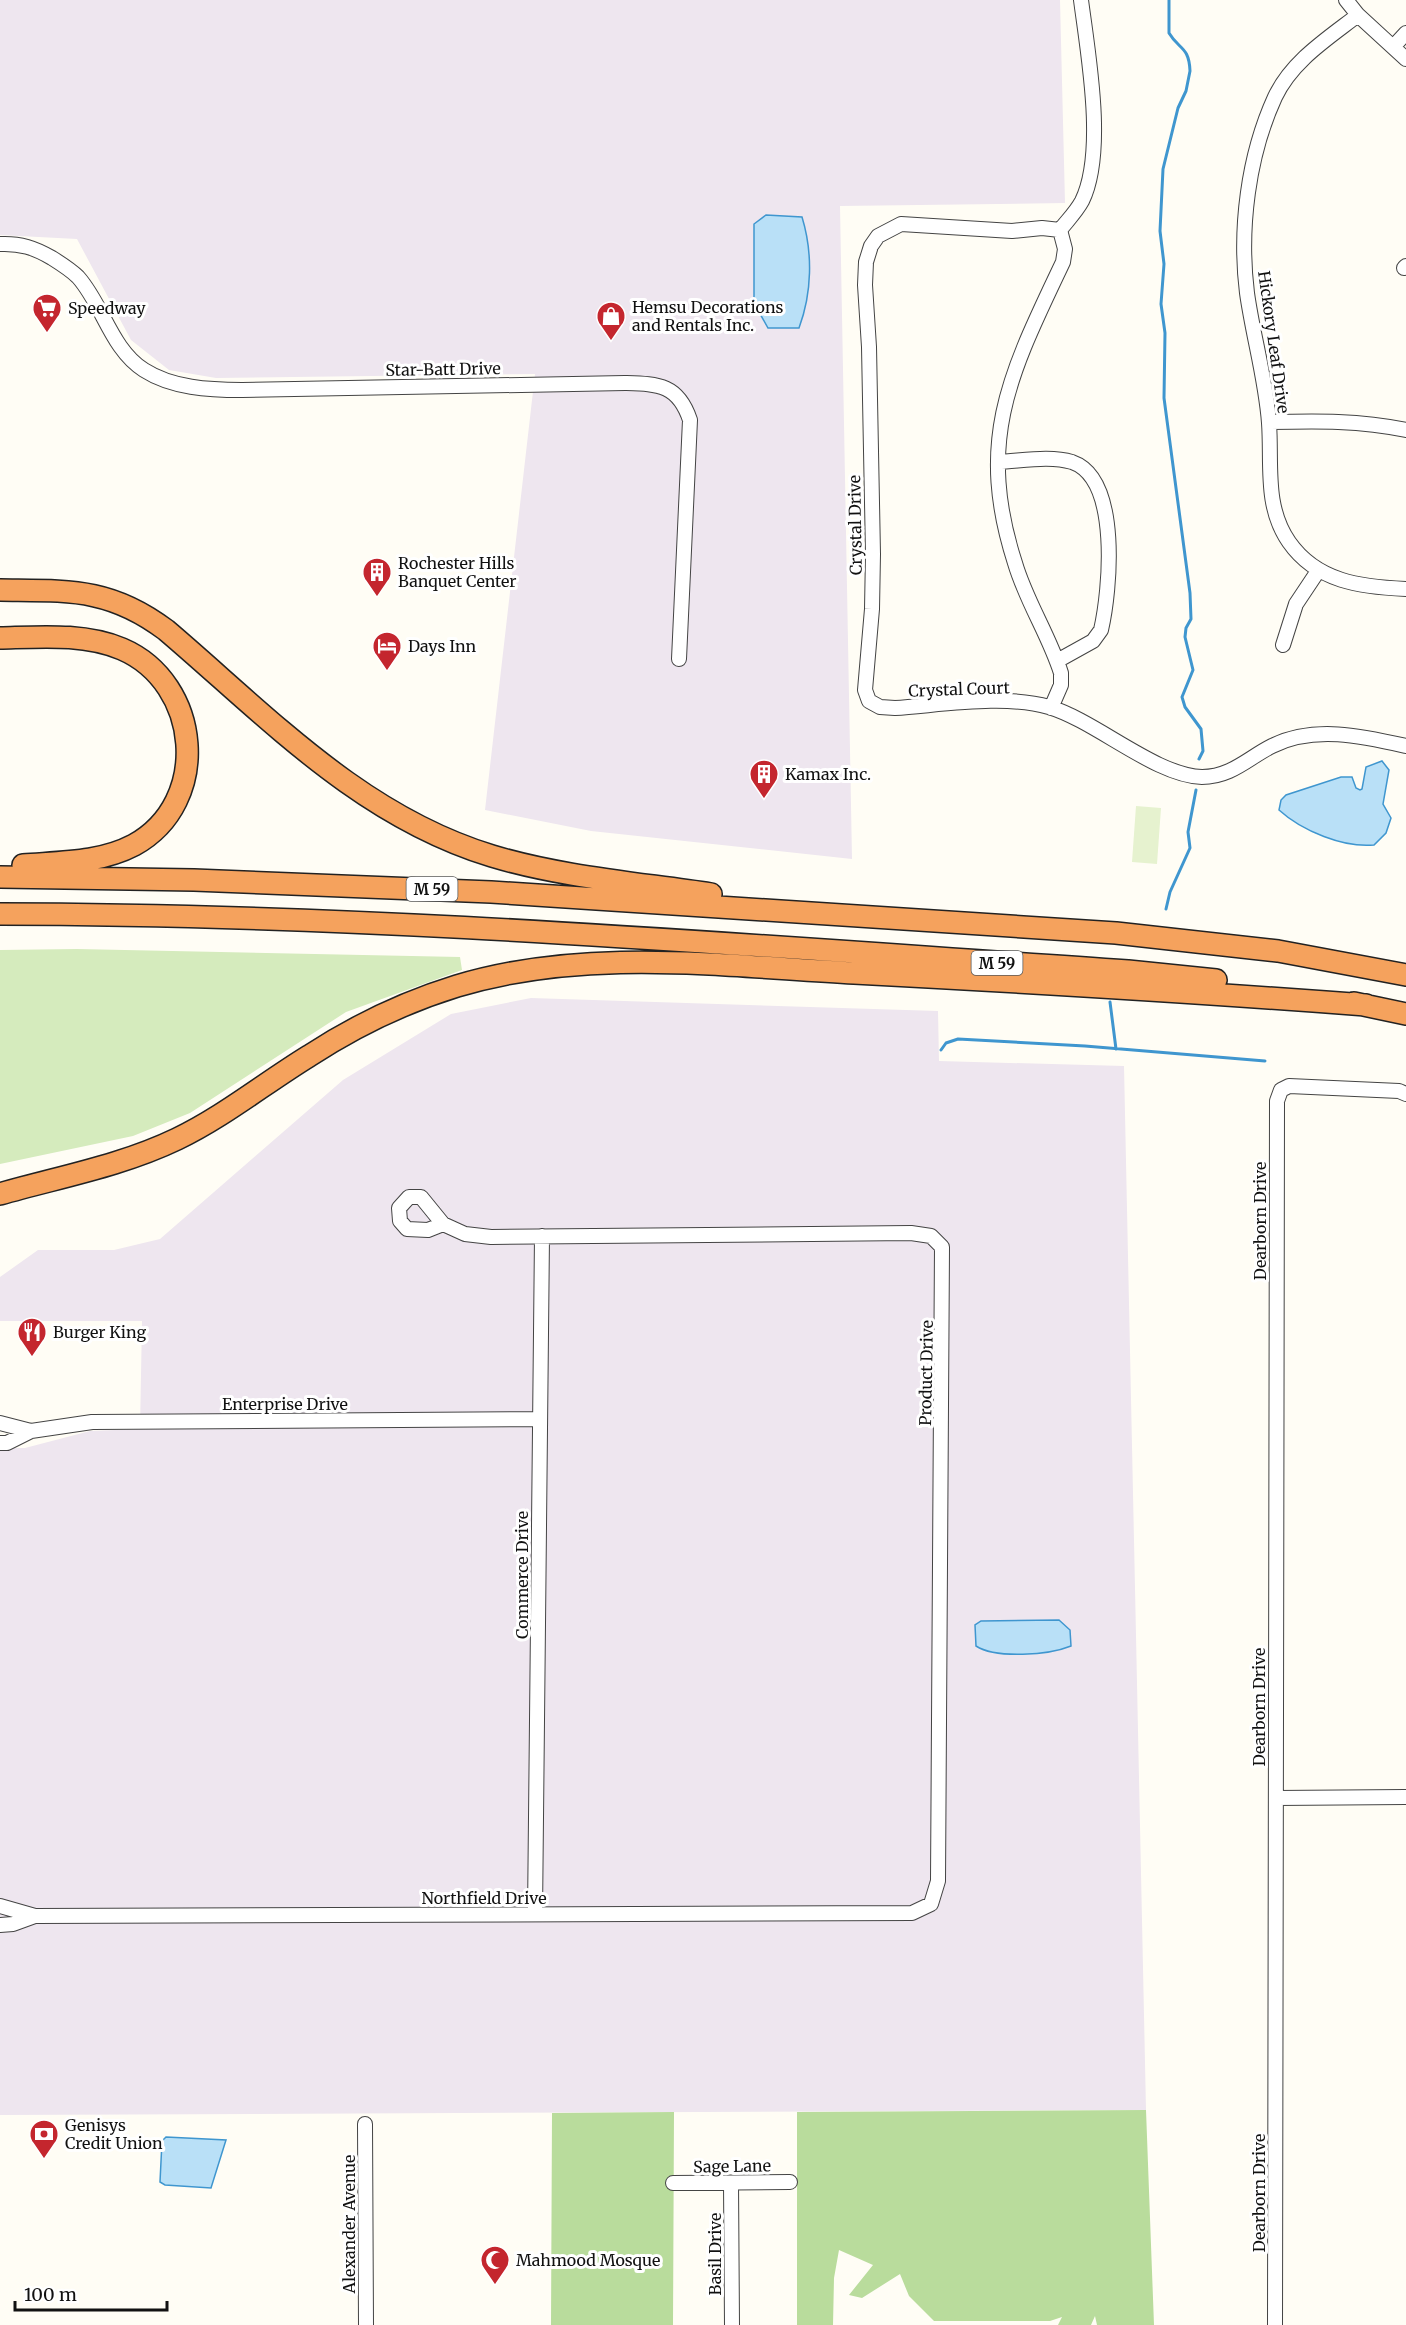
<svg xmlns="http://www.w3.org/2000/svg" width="1406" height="2325" viewBox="0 0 1406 2325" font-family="Merriweather,serif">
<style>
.industrial{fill:#eee6ef}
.green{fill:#d5ebbd}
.forest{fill:#b9dc9c}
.pitch{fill:#e6f2cf}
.water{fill:#b9e0f7;stroke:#3f96cf;stroke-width:1.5}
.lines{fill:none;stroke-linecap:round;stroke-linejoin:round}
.stream{stroke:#3f96cf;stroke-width:3}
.minor-casing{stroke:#444;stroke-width:16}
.highway-casing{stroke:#222;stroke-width:24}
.minor{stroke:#fff;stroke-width:14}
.highway{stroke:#f5a25d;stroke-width:21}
.labels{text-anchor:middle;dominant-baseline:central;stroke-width:6;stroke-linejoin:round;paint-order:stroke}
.shield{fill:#fff;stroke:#585858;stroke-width:1.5}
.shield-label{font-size:15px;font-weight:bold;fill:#111}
.poi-label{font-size:16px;fill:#111;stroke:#fff;text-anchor:start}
.street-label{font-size:16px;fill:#111;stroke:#fff}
</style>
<rect width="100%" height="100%" fill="#fffdf5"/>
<path class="industrial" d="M 0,0 L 1060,0 L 1065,203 L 840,206 L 852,859 L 591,831 L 485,810 L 535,374 L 216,378 L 169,370 L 131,340 L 77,239 L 0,235 Z
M 531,998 L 938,1011 L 939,1061 L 1124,1066 L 1146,2110 L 0,2115 L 0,1448 L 25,1448 L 90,1431 L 140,1429 L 142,1321 L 0,1321 L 0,1277 L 38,1250 L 114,1250 L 160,1239 L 343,1080 L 451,1014 Z"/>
<path class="green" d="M 77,949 L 460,957 L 462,970 L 346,1012 L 190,1113 L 133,1136 L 0,1164 L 0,950 Z"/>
<path class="forest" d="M 1146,2110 L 1154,2325 L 1097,2325 L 1095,2316 L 1091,2325 L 1058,2325 L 1062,2317 L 1050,2321 L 934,2321 L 909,2296 L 900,2274 L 862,2298 L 849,2295 L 873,2265 L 839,2250 L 834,2278 L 833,2325 L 797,2325 L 797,2112 Z
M 674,2112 L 673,2325 L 551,2325 L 552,2113 Z"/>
<path class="pitch" d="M 1136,806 L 1161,808 L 1157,864 L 1132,862 Z"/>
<path class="water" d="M 766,215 L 802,217 C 813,253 812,293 799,328 L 768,328 L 754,303 L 754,224 Z
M 1382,761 L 1389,770 L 1383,804 L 1391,818 L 1386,833 L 1374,845 C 1344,848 1302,831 1279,810 L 1281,800 L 1286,795 L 1341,777 L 1352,777 L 1356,788 L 1360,790 L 1362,789 L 1366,767 Z
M 1059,1620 L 1070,1630 L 1071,1646 C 1049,1655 996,1659 976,1646 L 975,1625 L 981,1621 Z
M 166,2137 L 226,2140 L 211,2188 L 165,2185 L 160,2182 L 162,2141 Z"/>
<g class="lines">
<path class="stream" d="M 1169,0 L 1169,33 C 1179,50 1189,46 1190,71 L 1186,91 L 1178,108 L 1163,169 L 1160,231 L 1164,264 L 1161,304 L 1165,333 L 1164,398 L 1190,593 L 1191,619 L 1186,628 L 1185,637 L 1193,670 L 1182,697 L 1185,707 L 1201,729 L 1203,751 L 1199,759
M 1166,909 L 1170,892 L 1190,848 L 1188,832 L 1196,790
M 1110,1002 L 1116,1049
M 941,1050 L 946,1043 L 958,1039 L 1085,1046 L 1265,1061"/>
<g class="minor-casing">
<path id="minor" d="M 1346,0 L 1358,15 L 1406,59
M 1358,15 C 1327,39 1292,61 1275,97 C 1248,156 1239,229 1247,293 C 1253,336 1266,380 1269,423 C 1272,464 1264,506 1289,542 C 1317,582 1361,587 1406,589
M 1394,46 L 1406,33
M 1060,230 L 1042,228 L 1012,231 L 901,224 L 878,236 L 871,246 L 866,262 L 865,285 L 869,347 L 873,554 L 872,609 L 865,690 L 869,701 L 880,707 L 895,708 C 941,705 1005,694 1049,707 C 1096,721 1156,776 1202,777 C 1231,777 1248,758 1272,746 C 1314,725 1362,736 1406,746
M 0,244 C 20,243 35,248 52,258 C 60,263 71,270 78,277 C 103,305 111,349 144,370 C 172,388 209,390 242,390 L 625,383 C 658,384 678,384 690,420 L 679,659
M 1404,268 L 1406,266
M 1269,422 C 1316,421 1360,420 1406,430
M 998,462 C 1021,461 1050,455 1072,462 C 1121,479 1110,591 1101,630 L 1093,641 L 1057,661
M 1283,645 L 1296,604 L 1318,571
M 1051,708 L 1061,685 L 1061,673 C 1049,635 1026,601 1015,563 C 975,439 1011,372 1063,262 L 1065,249 L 1060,230 C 1067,221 1076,212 1082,201 C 1106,152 1088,54 1081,0
M 0,1423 L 31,1431
M 0,1443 L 7,1443 L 31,1431 L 92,1422 L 539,1419
M 1276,1798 L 1406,1797
M 0,1906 L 35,1916
M 535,1914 L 542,1236
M 0,1925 L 13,1924 L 35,1916 L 912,1913 L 931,1904 L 938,1881 L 942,1247 L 931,1236 L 911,1233 L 491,1237 L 465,1234 L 443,1224 L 421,1197 L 409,1197 L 399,1208 L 400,1221 L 407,1229 L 428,1230 L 443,1224
M 365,2124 L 366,2325
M 673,2183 L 790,2182
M 731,2183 L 732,2325
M 1275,2325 L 1277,1101 L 1281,1090 L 1289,1086 L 1399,1091 L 1406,1094"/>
</g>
<g class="highway-casing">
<path id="highway" d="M 0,590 C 67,591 109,587 166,630 C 267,716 360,816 492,856 C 562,877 638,883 711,894
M 0,638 C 40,637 84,633 122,649 C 201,683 212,802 134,845 C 100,863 60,862 23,865
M 0,877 L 194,880 L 491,892 L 1116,933 L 1278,951 L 1406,975
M 0,914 C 377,914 753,946 1128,971 L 1216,980
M 1354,1003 L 1406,1014
M 0,1194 C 59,1177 121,1166 177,1139 C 223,1117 265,1083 309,1056 C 355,1026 405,1002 457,986 C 586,947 722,966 854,973 C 1025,982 1195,992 1366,1005"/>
</g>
<use href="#minor" class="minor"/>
<use href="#highway" class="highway"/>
</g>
<defs>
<g id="supermarket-pin" transform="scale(1.5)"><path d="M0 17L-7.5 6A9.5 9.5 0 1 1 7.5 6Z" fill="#c4262e" stroke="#fff"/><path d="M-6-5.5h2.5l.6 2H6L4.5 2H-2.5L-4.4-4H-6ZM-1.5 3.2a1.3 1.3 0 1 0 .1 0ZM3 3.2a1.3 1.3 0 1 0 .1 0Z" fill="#fff"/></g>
<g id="shop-pin" transform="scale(1.5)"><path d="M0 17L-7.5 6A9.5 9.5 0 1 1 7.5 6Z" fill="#c4262e" stroke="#fff"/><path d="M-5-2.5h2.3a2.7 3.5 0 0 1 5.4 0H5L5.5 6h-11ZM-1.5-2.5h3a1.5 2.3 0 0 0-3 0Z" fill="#fff"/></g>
<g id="building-pin" transform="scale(1.5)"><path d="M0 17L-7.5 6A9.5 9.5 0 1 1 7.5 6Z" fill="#c4262e" stroke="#fff"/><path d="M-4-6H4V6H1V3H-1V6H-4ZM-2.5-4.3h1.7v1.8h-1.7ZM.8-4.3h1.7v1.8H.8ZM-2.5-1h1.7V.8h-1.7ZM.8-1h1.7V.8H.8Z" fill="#fff"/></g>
<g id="hotel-pin" transform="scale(1.5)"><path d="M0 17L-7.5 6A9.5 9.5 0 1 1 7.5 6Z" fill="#c4262e" stroke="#fff"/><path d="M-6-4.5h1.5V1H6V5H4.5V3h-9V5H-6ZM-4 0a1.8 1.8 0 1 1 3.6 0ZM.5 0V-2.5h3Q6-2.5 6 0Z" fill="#fff"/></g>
<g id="restaurant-pin" transform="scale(1.5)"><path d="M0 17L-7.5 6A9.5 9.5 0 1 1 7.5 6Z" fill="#c4262e" stroke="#fff"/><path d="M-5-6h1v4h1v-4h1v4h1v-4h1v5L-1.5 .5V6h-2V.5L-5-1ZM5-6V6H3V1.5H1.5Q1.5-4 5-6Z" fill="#fff"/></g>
<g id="bank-pin" transform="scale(1.5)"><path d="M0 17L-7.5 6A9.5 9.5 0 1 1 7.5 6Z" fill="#c4262e" stroke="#fff"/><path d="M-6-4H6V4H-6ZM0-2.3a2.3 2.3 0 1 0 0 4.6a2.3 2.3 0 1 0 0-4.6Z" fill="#fff"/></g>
<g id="mosque-pin" transform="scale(1.5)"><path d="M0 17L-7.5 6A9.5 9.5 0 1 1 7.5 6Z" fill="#c4262e" stroke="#fff"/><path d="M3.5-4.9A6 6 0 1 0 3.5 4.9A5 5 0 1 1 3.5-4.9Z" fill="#fff"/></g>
</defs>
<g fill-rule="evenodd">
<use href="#supermarket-pin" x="47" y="308"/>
<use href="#shop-pin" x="611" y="316"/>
<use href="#building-pin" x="377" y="572"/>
<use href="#hotel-pin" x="387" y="646"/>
<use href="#building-pin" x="764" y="774"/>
<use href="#restaurant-pin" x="32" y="1332"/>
<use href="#bank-pin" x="44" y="2134"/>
<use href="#mosque-pin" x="495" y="2260"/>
</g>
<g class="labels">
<g class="shield">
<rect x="406.5" y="877" width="51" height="24" rx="4.5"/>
<rect x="971.5" y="951" width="51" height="24" rx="4.5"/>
</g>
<g class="shield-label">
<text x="432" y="889">M 59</text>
<text x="997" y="963">M 59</text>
</g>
<g class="poi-label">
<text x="632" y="307">Hemsu Decorations<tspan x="632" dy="18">and Rentals Inc.</tspan></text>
<text x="68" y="308">Speedway</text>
<text x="398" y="563">Rochester Hills<tspan x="398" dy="18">Banquet Center</tspan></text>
<text x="408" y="646">Days Inn</text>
<text x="785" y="774">Kamax Inc.</text>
<text x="53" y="1332">Burger King</text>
<text x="65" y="2125">Genisys<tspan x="65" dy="18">Credit Union</tspan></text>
<text x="516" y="2260">Mahmood Mosque</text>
</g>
<g class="street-label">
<text transform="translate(1274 342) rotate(82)">Hickory Leaf Drive</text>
<text transform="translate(443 369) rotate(-1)">Star-Batt Drive</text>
<text transform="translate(855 525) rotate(-91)">Crystal Drive</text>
<text transform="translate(959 689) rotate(-2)">Crystal Court</text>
<text transform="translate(1260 1221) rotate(-90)">Dearborn Drive</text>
<text transform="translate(926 1373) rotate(-89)">Product Drive</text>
<text x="285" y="1404">Enterprise Drive</text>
<text transform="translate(522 1575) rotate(-90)">Commerce Drive</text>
<text transform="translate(1259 1707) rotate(-90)">Dearborn Drive</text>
<text x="484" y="1898">Northfield Drive</text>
<text transform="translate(732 2166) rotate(-1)">Sage Lane</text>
<text transform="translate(1259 2193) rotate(-90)">Dearborn Drive</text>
<text transform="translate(349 2224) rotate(-90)">Alexander Avenue</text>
<text transform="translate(715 2254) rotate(-90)">Basil Drive</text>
</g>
</g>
<path d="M15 2301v9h152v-9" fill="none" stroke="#111111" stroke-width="3"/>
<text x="24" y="2301" font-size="18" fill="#111111" stroke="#ffffff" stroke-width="4.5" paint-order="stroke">100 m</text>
</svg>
